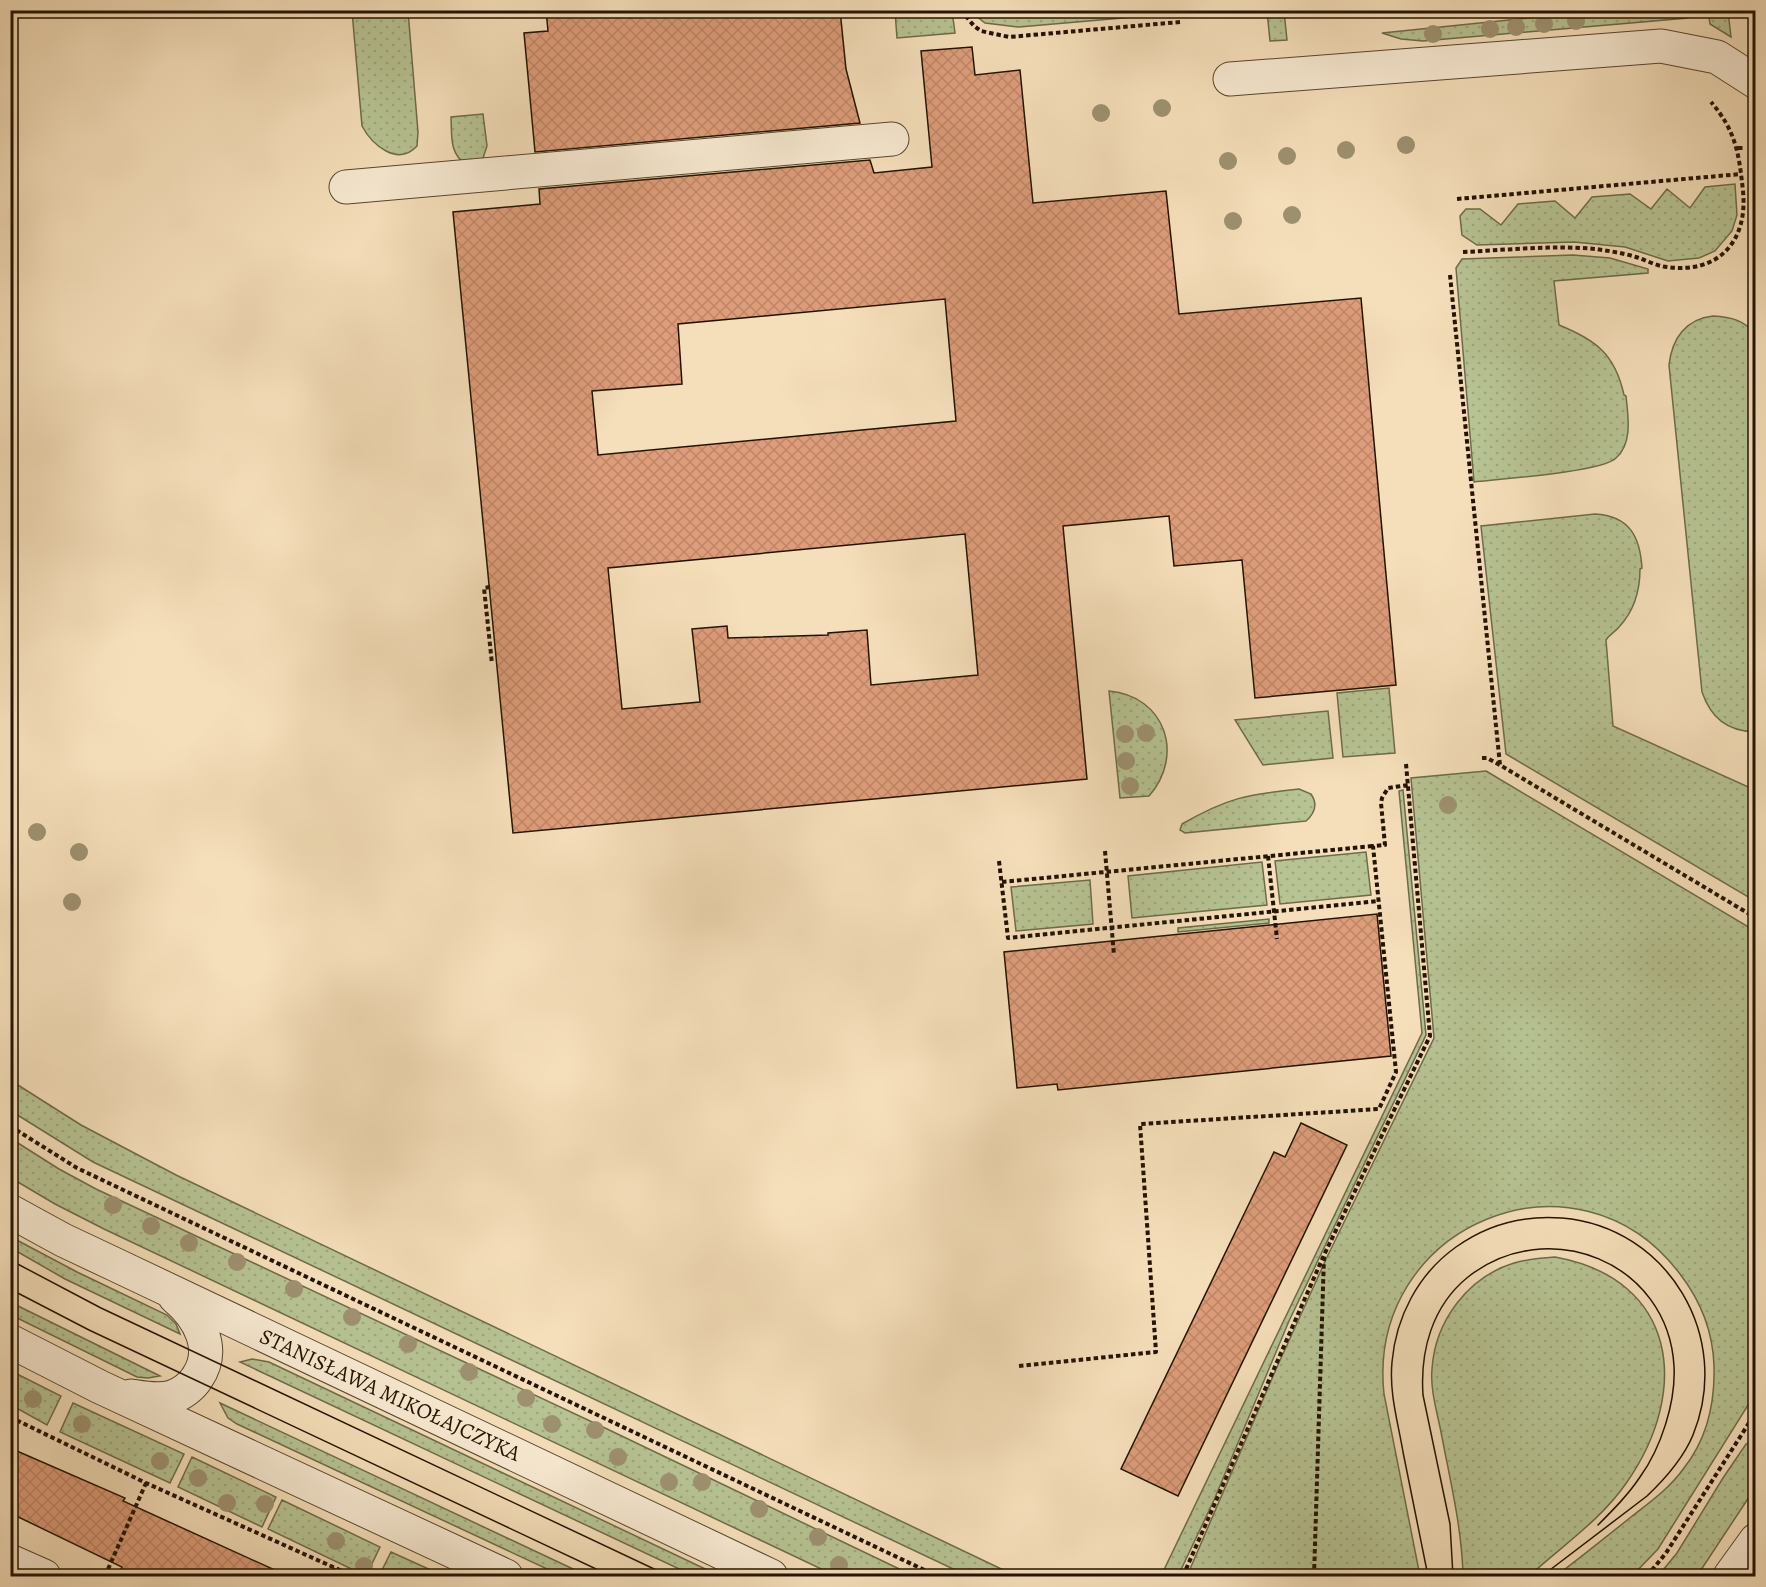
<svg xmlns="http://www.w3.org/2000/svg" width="1766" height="1587" viewBox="0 0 1766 1587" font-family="Alegreya,serif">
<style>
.grass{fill:url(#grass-dots);stroke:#6e6b4a;stroke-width:1.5}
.building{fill:url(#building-cross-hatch);stroke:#241300;stroke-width:1.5;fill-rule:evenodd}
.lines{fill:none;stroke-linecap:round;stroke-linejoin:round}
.minor-casing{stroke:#58462e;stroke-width:35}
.path{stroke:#241300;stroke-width:4;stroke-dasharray:4.5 3;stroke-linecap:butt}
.minor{stroke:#f8ead2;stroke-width:33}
.tram{stroke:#241300;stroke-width:1.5}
.tree{fill:#9e9170}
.labels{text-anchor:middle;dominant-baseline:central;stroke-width:5;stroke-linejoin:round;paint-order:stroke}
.street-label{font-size:22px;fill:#241300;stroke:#f8ead2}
</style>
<defs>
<pattern id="grass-dots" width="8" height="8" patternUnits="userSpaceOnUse" patternTransform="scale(1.5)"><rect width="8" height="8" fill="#b7c393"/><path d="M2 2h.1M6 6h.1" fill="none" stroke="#9da77d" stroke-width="1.8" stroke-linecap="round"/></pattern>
<pattern id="building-cross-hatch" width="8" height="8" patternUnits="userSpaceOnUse" patternTransform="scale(1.5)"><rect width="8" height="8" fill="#de9d7a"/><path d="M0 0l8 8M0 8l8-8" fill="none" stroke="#be8668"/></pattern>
</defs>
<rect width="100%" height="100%" fill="#f5dfba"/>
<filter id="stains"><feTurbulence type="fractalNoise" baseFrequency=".00333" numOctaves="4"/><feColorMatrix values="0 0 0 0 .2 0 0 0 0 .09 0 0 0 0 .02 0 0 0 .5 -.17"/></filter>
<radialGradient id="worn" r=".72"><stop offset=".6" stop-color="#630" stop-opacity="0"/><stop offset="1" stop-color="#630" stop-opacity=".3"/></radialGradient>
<path class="grass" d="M 1179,10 L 1180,13 L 1019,27 L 985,23 L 970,11 Z
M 1607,10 L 1688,11 L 1688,18 L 1423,41 L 1401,39 L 1382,33 Z
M 352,11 L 408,11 L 418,132 L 417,146 C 398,167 372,145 362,126 Z
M 895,11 L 952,11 L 955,33 L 897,38 Z
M 1267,11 L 1284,11 L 1287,40 L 1270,41 Z
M 1708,11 L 1728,11 L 1731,37 L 1710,24 Z
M 483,114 L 487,146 L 483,158 L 479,162 L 466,164 C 449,154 452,135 451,117 Z
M 1735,184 L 1737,215 L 1732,231 L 1715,251 L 1699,258 L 1668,261 L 1625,247 L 1574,242 L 1477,245 L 1462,235 L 1460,216 L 1466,209 L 1480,209 L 1501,225 L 1518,204 L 1555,201 L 1575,218 L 1592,197 L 1630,194 L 1651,209 L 1667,189 L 1690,208 L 1705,187 Z
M 1573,255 L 1610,258 L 1648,269 L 1648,273 L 1554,281 L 1559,325 C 1596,340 1615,354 1624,395 L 1626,396 C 1628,416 1633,443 1616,458 C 1602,472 1500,479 1474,482 L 1456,268 L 1462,259 Z
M 1713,316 C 1731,317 1744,320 1755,334 L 1755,732 C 1727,731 1711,718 1702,692 L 1669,365 C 1672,338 1686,319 1713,316 Z
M 1595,514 C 1630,516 1640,537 1642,568 L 1640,569 C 1640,590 1634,611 1619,627 C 1615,632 1609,635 1606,640 L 1613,726 L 1755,790 L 1755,901 L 1506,754 L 1481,526 Z
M 1389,688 L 1395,753 L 1343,757 L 1337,693 Z
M 1109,691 C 1165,696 1185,755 1149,796 L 1120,798 Z
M 1328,711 L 1333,758 L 1263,765 L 1235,720 Z
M 1486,771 L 1747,926 L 1755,935 L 1756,1382 L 1750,1402 L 1658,1549 L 1632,1576 L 1556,1576 C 1581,1557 1606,1537 1631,1517 C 1650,1502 1670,1488 1684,1468 C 1707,1439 1715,1402 1714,1366 C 1713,1332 1700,1300 1680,1274 C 1577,1137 1366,1225 1384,1394 L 1420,1576 L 1187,1576 L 1277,1367 L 1328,1255 L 1434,1038 L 1411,778 Z
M 1299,789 L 1311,794 C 1318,804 1315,813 1306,821 L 1185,833 L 1180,830 L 1182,824 C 1227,798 1248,794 1299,789 Z
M 1403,790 L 1426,1035 L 1289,1321 L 1214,1500 L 1178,1576 L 1161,1576 L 1422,1033 L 1399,791 Z
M 1366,852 L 1371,895 L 1280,904 L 1275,861 Z
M 1262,862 L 1267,905 L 1132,918 L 1128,876 Z
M 1090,880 L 1093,924 L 1016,931 L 1011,887 Z
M 1269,919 L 1269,923 L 1178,932 L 1178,928 Z
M 10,1080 L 81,1125 L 176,1175 L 1016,1576 L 968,1576 L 93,1162 L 11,1111 Z
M 10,1138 L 59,1169 L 96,1189 L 605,1428 L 914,1576 L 836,1576 L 104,1229 L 55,1204 L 11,1178 Z
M 11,1237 L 77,1272 L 167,1315 L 176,1324 L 180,1334 L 65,1279 L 11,1248 Z
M 1555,1257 C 1677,1279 1691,1390 1627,1482 C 1602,1519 1562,1546 1529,1576 L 1463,1576 C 1462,1528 1450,1480 1441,1432 C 1437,1412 1430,1389 1432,1369 C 1435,1321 1468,1277 1514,1263 C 1528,1259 1541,1258 1555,1257 Z
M 10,1302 L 160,1376 L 148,1378 L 137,1377 L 11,1315 Z
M 252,1359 L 269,1362 L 720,1576 L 694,1576 L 240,1362 Z
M 11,1371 L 61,1396 L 47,1425 L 11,1405 Z
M 73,1403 L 184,1454 L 170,1483 L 60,1432 Z
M 220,1403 L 588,1576 L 562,1576 L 237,1424 L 228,1418 Z
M 1753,1441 L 1756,1443 L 1755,1488 L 1697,1576 L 1658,1576 L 1677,1553 L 1723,1478 L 1746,1444 Z
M 192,1457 L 276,1497 L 262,1527 L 178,1487 Z
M 282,1500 L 380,1547 L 366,1576 L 268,1529 Z
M 391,1552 L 444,1576 L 379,1576 Z"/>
<path class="building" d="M 546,10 L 840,10 L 846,69 L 860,123 L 535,152 L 524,33 L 548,31 Z
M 972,47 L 975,75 L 1020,70 L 1033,203 L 1166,191 L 1179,314 L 1361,298 L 1396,685 L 1255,698 L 1242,560 L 1174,566 L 1169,516 L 1063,526 L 1087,779 L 513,833 L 453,212 L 540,204 L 539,189 L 870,160 L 874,173 L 932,167 L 921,51 ZM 945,299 L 956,421 L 598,455 L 592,391 L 682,384 L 678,324 ZM 965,534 L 978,675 L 871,685 L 867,630 L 828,633 L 828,635 L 728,638 L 727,626 L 692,629 L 700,702 L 622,709 L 608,568 Z
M 1377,914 L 1391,1056 L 1058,1090 L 1057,1084 L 1017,1088 L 1004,952 Z
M 1301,1123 L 1347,1145 L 1178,1496 L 1121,1469 L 1274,1152 L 1285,1157 Z
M 10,1448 L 125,1498 L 123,1501 L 288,1576 L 118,1576 L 122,1567 L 10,1513 Z"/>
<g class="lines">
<g class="minor-casing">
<path id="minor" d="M 1230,79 L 1661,46 L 1717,57 L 1756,82
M 346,187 L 892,139
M 10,1211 L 63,1240 L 116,1265 L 771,1576
M 10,1341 L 100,1387 L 506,1576
M 131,1396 C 144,1398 159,1401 172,1397 C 182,1394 192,1386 197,1378 C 217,1349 199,1317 175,1297
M 10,1561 L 44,1576
M 1730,1576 L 1756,1540"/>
</g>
<path class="path" d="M 961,10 L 974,26 L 981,31 L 1009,37 L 1180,22
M 1738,148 L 1745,148
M 1457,199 L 1741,174
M 1463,252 C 1507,250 1552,245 1596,249 C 1609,251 1623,253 1636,257 C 1646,260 1656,266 1667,267 C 1719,274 1748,241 1743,191 C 1739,154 1736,131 1711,102
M 1450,275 L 1500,765
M 490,587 L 484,588 L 492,664
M 1482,758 L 1487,758 L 1500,765 L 1756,918
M 1105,851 L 1114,955
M 1268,856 L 1277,939
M 999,861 L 1008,938 L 1378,901
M 1002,882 L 1373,846
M 10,1126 L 77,1168 L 937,1576
M 1019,1366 L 1156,1352 L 1140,1124 L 1379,1109 L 1396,1072 L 1373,846 L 1385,845 L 1381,803 L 1382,798 L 1388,788 L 1408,785
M 10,1417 L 146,1483 L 353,1576
M 105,1576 L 146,1483
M 330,1576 L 335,1568
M 1183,1576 L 1324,1255 L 1430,1036 L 1406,764
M 1314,1576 L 1324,1256
M 1647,1576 L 1666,1553 L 1756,1412"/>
<use href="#minor" class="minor"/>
<path class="tram" d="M 10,1260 L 101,1308 L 669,1576
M 10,1289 L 89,1330 L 611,1576
M 1428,1576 C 1420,1535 1411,1493 1403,1452 C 1398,1422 1389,1393 1392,1362 C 1396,1317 1418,1274 1456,1247 C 1488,1224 1523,1215 1562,1218 C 1668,1227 1733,1337 1693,1435 C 1683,1459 1666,1478 1647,1496 L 1542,1576
M 1453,1576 L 1450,1524 L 1423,1395 C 1420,1351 1432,1306 1468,1277 C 1548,1214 1668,1262 1674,1366 C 1676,1402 1661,1448 1640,1477 C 1628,1495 1613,1510 1598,1525"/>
</g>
<g class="tree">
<circle cx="1576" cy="21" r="9"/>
<circle cx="1544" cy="24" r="9"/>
<circle cx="1516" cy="27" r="9"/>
<circle cx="1490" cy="29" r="9"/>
<circle cx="1433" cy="34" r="9"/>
<circle cx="1162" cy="108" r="9"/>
<circle cx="1101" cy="113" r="9"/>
<circle cx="1406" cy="145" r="9"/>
<circle cx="1346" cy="150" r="9"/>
<circle cx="1287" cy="156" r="9"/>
<circle cx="1228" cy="161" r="9"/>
<circle cx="1292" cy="215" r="9"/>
<circle cx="1233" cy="221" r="9"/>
<circle cx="1146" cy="733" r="9"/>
<circle cx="1125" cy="734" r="9"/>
<circle cx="1126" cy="761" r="9"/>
<circle cx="1130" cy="786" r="9"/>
<circle cx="1448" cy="805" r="9"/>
<circle cx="37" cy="832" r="9"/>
<circle cx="79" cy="852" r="9"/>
<circle cx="72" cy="902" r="9"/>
<circle cx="113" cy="1205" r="9"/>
<circle cx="151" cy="1226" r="9"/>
<circle cx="189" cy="1243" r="9"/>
<circle cx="237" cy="1262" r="9"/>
<circle cx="294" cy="1289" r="9"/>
<circle cx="352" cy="1317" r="9"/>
<circle cx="408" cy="1344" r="9"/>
<circle cx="469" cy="1372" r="9"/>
<circle cx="526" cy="1398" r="9"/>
<circle cx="33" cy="1399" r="9"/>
<circle cx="82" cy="1424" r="9"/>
<circle cx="552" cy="1424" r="9"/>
<circle cx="595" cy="1430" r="9"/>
<circle cx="618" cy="1457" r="9"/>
<circle cx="160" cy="1461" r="9"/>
<circle cx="198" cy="1478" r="9"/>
<circle cx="669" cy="1482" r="9"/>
<circle cx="702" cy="1482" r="9"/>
<circle cx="227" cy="1503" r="9"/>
<circle cx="265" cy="1504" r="9"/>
<circle cx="759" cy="1509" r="9"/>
<circle cx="818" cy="1537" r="9"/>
<circle cx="336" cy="1541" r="9"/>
<circle cx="839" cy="1565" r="9"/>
<circle cx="364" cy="1566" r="9"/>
</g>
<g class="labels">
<g class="street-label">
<text transform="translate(390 1395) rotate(25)">STANISŁAWA MIKOŁAJCZYKA</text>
</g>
</g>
<rect width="1766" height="1587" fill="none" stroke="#f5dfba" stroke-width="36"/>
<rect x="12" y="12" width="1742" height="1563" fill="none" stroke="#241300" stroke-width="3"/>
<rect x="18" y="18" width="1730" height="1551" fill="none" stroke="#241300" stroke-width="1.5"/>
<rect width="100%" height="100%" filter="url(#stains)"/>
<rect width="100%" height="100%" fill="url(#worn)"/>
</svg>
